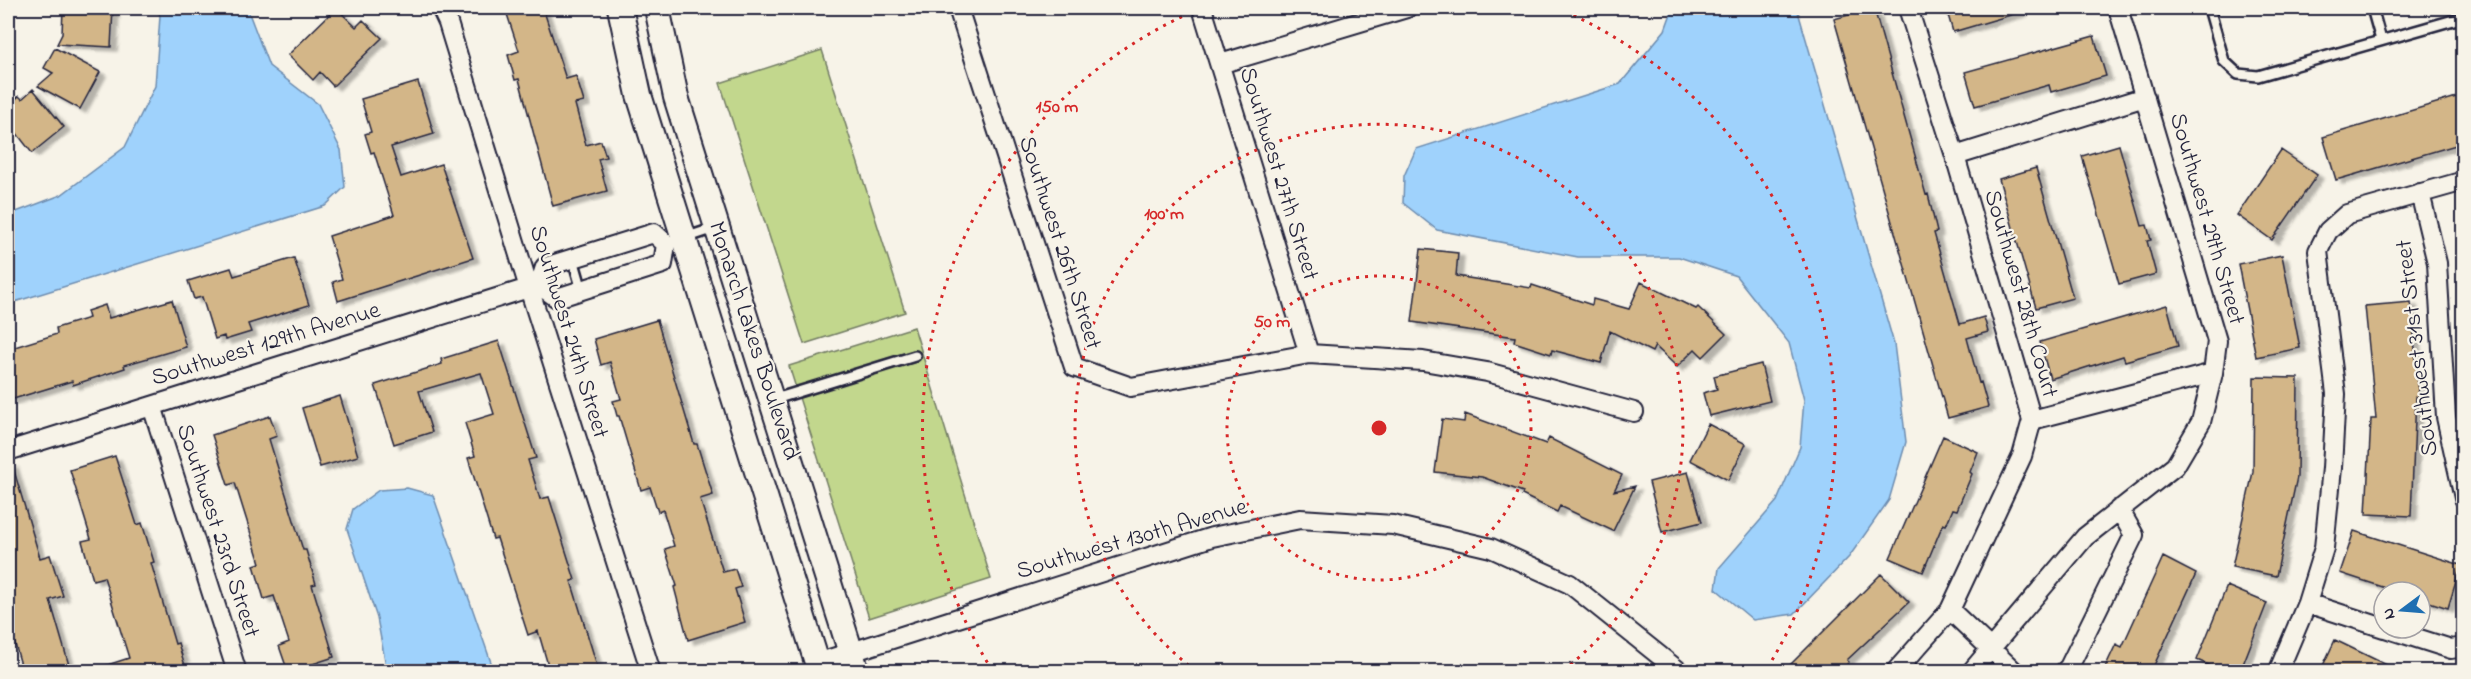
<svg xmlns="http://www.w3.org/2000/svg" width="2471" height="679" viewBox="0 0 2471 679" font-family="'Indie Flower',sans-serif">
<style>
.green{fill:#c2d78d;stroke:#727c64;stroke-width:1.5}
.water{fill:#9fd2fc;stroke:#6d8caf;stroke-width:1.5}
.building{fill:#d3b688;stroke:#22223b;stroke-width:1.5;filter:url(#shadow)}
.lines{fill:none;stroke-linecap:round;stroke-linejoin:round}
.lane-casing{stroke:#22223b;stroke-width:14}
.street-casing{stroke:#22223b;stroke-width:22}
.secondary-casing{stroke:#22223b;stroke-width:28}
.lane{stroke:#f7f3e8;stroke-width:9}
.street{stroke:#f7f3e8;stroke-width:18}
.secondary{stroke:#f7f3e8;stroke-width:24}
.ring{fill:none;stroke:#d62828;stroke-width:3;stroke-dasharray:3 6}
.labels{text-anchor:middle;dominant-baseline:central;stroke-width:4.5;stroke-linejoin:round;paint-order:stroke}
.street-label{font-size:24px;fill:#22223b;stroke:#f7f3e8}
.centre{fill:#d62828;stroke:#f7f3e8;stroke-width:3}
.ring-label{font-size:18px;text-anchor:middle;font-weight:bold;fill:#d62828;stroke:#f7f3e8;stroke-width:4.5;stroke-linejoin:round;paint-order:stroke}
</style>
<defs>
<filter id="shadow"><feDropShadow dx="6" dy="4" stdDeviation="1.5" flood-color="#0004"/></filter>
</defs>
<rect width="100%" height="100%" fill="#f7f3e8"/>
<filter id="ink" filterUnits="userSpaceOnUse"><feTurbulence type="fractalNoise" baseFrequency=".0167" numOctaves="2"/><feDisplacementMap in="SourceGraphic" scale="12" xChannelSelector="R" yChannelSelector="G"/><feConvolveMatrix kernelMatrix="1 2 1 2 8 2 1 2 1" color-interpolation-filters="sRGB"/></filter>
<g filter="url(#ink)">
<path class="green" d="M 822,50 L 905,312 L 804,344 L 720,83 Z
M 914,327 L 991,579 L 869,618 L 789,366 Z"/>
<path class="water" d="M 157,8 L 247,8 L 269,66 L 318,104 L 341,150 L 345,187 L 325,206 L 8,304 L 8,215 L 61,195 L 125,147 L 155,86 L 160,16 Z
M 1673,8 L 1797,8 L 1894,344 L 1906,442 L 1889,500 L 1849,557 L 1794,614 L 1753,620 L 1716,589 L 1719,568 L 1777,501 L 1800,447 L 1804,400 L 1789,343 L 1736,276 L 1679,257 L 1578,257 L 1437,230 L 1403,203 L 1404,176 L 1416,149 L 1620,84 L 1665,30 Z
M 407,488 L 433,495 L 494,671 L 387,671 L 377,618 L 347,529 L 353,509 L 379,490 Z"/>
<path class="building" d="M 63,8 L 113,8 L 111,47 L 57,44 L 62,34 Z
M 336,8 L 356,27 L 363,20 L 382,38 L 333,86 L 320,72 L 313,80 L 288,55 Z
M 505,8 L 543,8 L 566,79 L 576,76 L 584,102 L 575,104 L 586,145 L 601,141 L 606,157 L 598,159 L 607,191 L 553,206 L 519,79 L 515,80 L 508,55 L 519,51 Z
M 1874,8 L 1926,195 L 1928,194 L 1937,232 L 1934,233 L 1960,324 L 1984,317 L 1988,332 L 1967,338 L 1979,383 L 1981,382 L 1988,407 L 1948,418 L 1834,19 Z
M 1946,8 L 2020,8 L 2021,12 L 1953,32 Z
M 2094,36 L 2106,76 L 2051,92 L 2049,85 L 1975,106 L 1965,72 Z
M 55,48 L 100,72 L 80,109 L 38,86 L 53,73 L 44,68 Z
M 418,82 L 434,134 L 391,147 L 401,177 L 441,164 L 473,258 L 338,301 L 333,282 L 342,279 L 329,236 L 394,215 L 374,152 L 371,153 L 365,134 L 371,132 L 361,99 Z
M 33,89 L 64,127 L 32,153 L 8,122 L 8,106 L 19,96 L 22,99 Z
M 2463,95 L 2463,143 L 2336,180 L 2323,137 Z
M 2119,145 L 2142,226 L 2147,225 L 2151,240 L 2147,241 L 2156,274 L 2119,284 L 2082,156 Z
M 2281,150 L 2317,175 L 2272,240 L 2237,215 Z
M 2036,168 L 2073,298 L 2036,308 L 1999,179 Z
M 1421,249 L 1458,253 L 1456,276 L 1531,288 L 1532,285 L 1592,305 L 1593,299 L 1629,309 L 1641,282 L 1696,309 L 1698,307 L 1726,334 L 1703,357 L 1695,349 L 1677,367 L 1655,346 L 1652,352 L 1610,331 L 1601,363 L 1552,350 L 1551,354 L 1514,342 L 1515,337 L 1412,322 Z
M 2282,255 L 2300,348 L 2256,357 L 2238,264 Z
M 294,258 L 309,305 L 248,324 L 251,332 L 225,340 L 224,336 L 215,339 L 202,297 L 194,299 L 188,281 L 231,268 L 234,276 Z
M 172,300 L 186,347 L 124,365 L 125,368 L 73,385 L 72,381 L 10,400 L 8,391 L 8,349 L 57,334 L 56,328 L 89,318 L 87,311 L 105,305 L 109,318 Z
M 2411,302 L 2419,397 L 2416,397 L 2411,516 L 2366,514 L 2371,419 L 2376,419 L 2365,306 Z
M 2167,305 L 2178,346 L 2125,361 L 2123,356 L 2050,379 L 2040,342 Z
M 657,320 L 694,444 L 697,444 L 713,495 L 700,499 L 723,572 L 735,569 L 741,587 L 735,589 L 745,622 L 688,640 L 674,587 L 677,586 L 665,549 L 674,546 L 663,510 L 658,512 L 650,487 L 641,490 L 619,416 L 617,416 L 613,401 L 621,399 L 610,362 L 601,365 L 594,339 Z
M 499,341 L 536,458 L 528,460 L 540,499 L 549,497 L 575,580 L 571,581 L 599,672 L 550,672 L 538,631 L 528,635 L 497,538 L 493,539 L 468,458 L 475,456 L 465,423 L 494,414 L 481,373 L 419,391 L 432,432 L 394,444 L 375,385 L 442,364 L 441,359 Z
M 1761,364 L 1770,401 L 1709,416 L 1703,393 L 1717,389 L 1714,376 Z
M 2254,377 L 2298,378 L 2297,477 L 2276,576 L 2232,567 L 2253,472 Z
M 340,396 L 358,456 L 320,467 L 302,408 Z
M 1465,414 L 1546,444 L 1549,438 L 1622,475 L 1614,491 L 1635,486 L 1613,531 L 1560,506 L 1557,512 L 1522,495 L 1523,492 L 1482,477 L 1435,472 L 1442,419 L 1464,422 Z
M 270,416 L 277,436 L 269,439 L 303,550 L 306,550 L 316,584 L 312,585 L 334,657 L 288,672 L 279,646 L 289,642 L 274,596 L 264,599 L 254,565 L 260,563 L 235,483 L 228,485 L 212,435 Z
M 1708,424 L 1746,444 L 1728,480 L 1690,460 Z
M 1943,436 L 1978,452 L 1970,472 L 1972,474 L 1957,510 L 1953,509 L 1946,525 L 1943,524 L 1923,572 L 1890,558 Z
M 115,456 L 137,525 L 142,523 L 154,562 L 151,563 L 175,644 L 178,643 L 187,672 L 99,672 L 98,668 L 129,658 L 104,577 L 93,580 L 82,541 L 91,539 L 70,470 Z
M 12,464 L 40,558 L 50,555 L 63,596 L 50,600 L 71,672 L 23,672 L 8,620 L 8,465 Z
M 1688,472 L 1702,522 L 1662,532 L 1649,482 Z
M 2354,531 L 2461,565 L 2448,608 L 2420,599 L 2420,592 L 2398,592 L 2340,573 Z
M 2163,557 L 2196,574 L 2151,672 L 2103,672 L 2116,644 L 2122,647 Z
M 1881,574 L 1909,602 L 1847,660 L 1849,662 L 1840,672 L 1783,672 Z
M 2227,586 L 2267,603 L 2240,672 L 2225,672 L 2197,660 Z
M 2335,640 L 2401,672 L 2320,672 Z"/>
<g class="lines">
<g class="lane-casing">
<path id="lane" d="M 2209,8 L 2224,61 L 2238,74 L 2258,76 L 2464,17
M 2372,8 L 2381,40
M 685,238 L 715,228
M 573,259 L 582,290
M 772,400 L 915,356"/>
</g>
<g class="street-casing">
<path id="street" d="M 441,8 L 448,23 L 529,288 L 651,672
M 958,8 L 1074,367 L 1131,387 L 1309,354 L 1423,361 L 1487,372 L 1634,412
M 1202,8 L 1309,354
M 1220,64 L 1407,8
M 1955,156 L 2145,97
M 2420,193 L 2437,263 L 2446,417 L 2464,498
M 654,233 L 666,244 L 663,264 L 557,298 L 539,285 L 545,267 Z
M 152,406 L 237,672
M 2032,420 L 2213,373
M 8,451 L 538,285
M 2307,603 L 2384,628
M 1950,610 L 2015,672
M 2385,628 L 2451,649 L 2464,647
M 817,663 L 1212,537 L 1300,519 L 1393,525 L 1491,548 L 1570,584 L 1680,672
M 1895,672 L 1950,610 L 2022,456 L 2032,420 L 1955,156 L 1908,8
M 1971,672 L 2085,537 L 2175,466 L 2201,422 L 2213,373 L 2217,341 L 2118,8
M 2064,672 L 2069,667 L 2134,535 L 2119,509
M 2278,672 L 2307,603 L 2324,548 L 2332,468 L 2336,394 L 2318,251 L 2328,231 L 2347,214 L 2464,181"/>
</g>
<g class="secondary-casing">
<path id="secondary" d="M 620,8 L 639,95 L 820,672
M 657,8 L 676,97 L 857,672"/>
</g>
<use href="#lane" class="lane"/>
<use href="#street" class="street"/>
<use href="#secondary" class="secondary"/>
</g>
</g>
<g class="ring">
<circle cx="1379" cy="428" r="152"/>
<path d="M1196 671A304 304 0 1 1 1562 671"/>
<path d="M992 670A456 456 0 0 1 1201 8M1557 8A456 456 0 0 1 1766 670"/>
</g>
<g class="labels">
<g class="street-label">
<text transform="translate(1278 174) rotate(73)">Southwest 27th Street</text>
<text transform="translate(2206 219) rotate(74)">Southwest 29th Street</text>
<text transform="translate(1059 243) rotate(72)">Southwest 26th Street</text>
<text transform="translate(2020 294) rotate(74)">Southwest 28th Court</text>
<text transform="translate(568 332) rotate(73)">Southwest 24th Street</text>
<text transform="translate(753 341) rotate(72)">Monarch Lakes Boulevard</text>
<text transform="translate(266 345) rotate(-17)">Southwest 129th Avenue</text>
<text transform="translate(2418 348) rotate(-97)">Southwest 31st Street</text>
<text transform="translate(217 531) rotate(72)">Southwest 23rd Street</text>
<text transform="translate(1132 540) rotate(-16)">Southwest 130th Avenue</text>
</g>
</g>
<circle cx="1379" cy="428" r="9" class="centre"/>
<g class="ring-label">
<text x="1057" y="112">150 m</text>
<text x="1164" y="219">100 m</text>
<text x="1272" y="327">50 m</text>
</g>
<rect width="2471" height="679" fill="none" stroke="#f7f3e8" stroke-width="30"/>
<rect x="15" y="15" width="2441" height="649" fill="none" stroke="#22223b" stroke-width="2" filter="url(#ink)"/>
<g transform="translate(2402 610) rotate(254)"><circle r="28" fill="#f7f3e8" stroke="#a29fa3" stroke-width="1.5"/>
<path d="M0-4.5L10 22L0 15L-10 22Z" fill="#1f6fb2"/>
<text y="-9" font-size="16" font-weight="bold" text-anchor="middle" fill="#22223b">N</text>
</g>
</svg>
